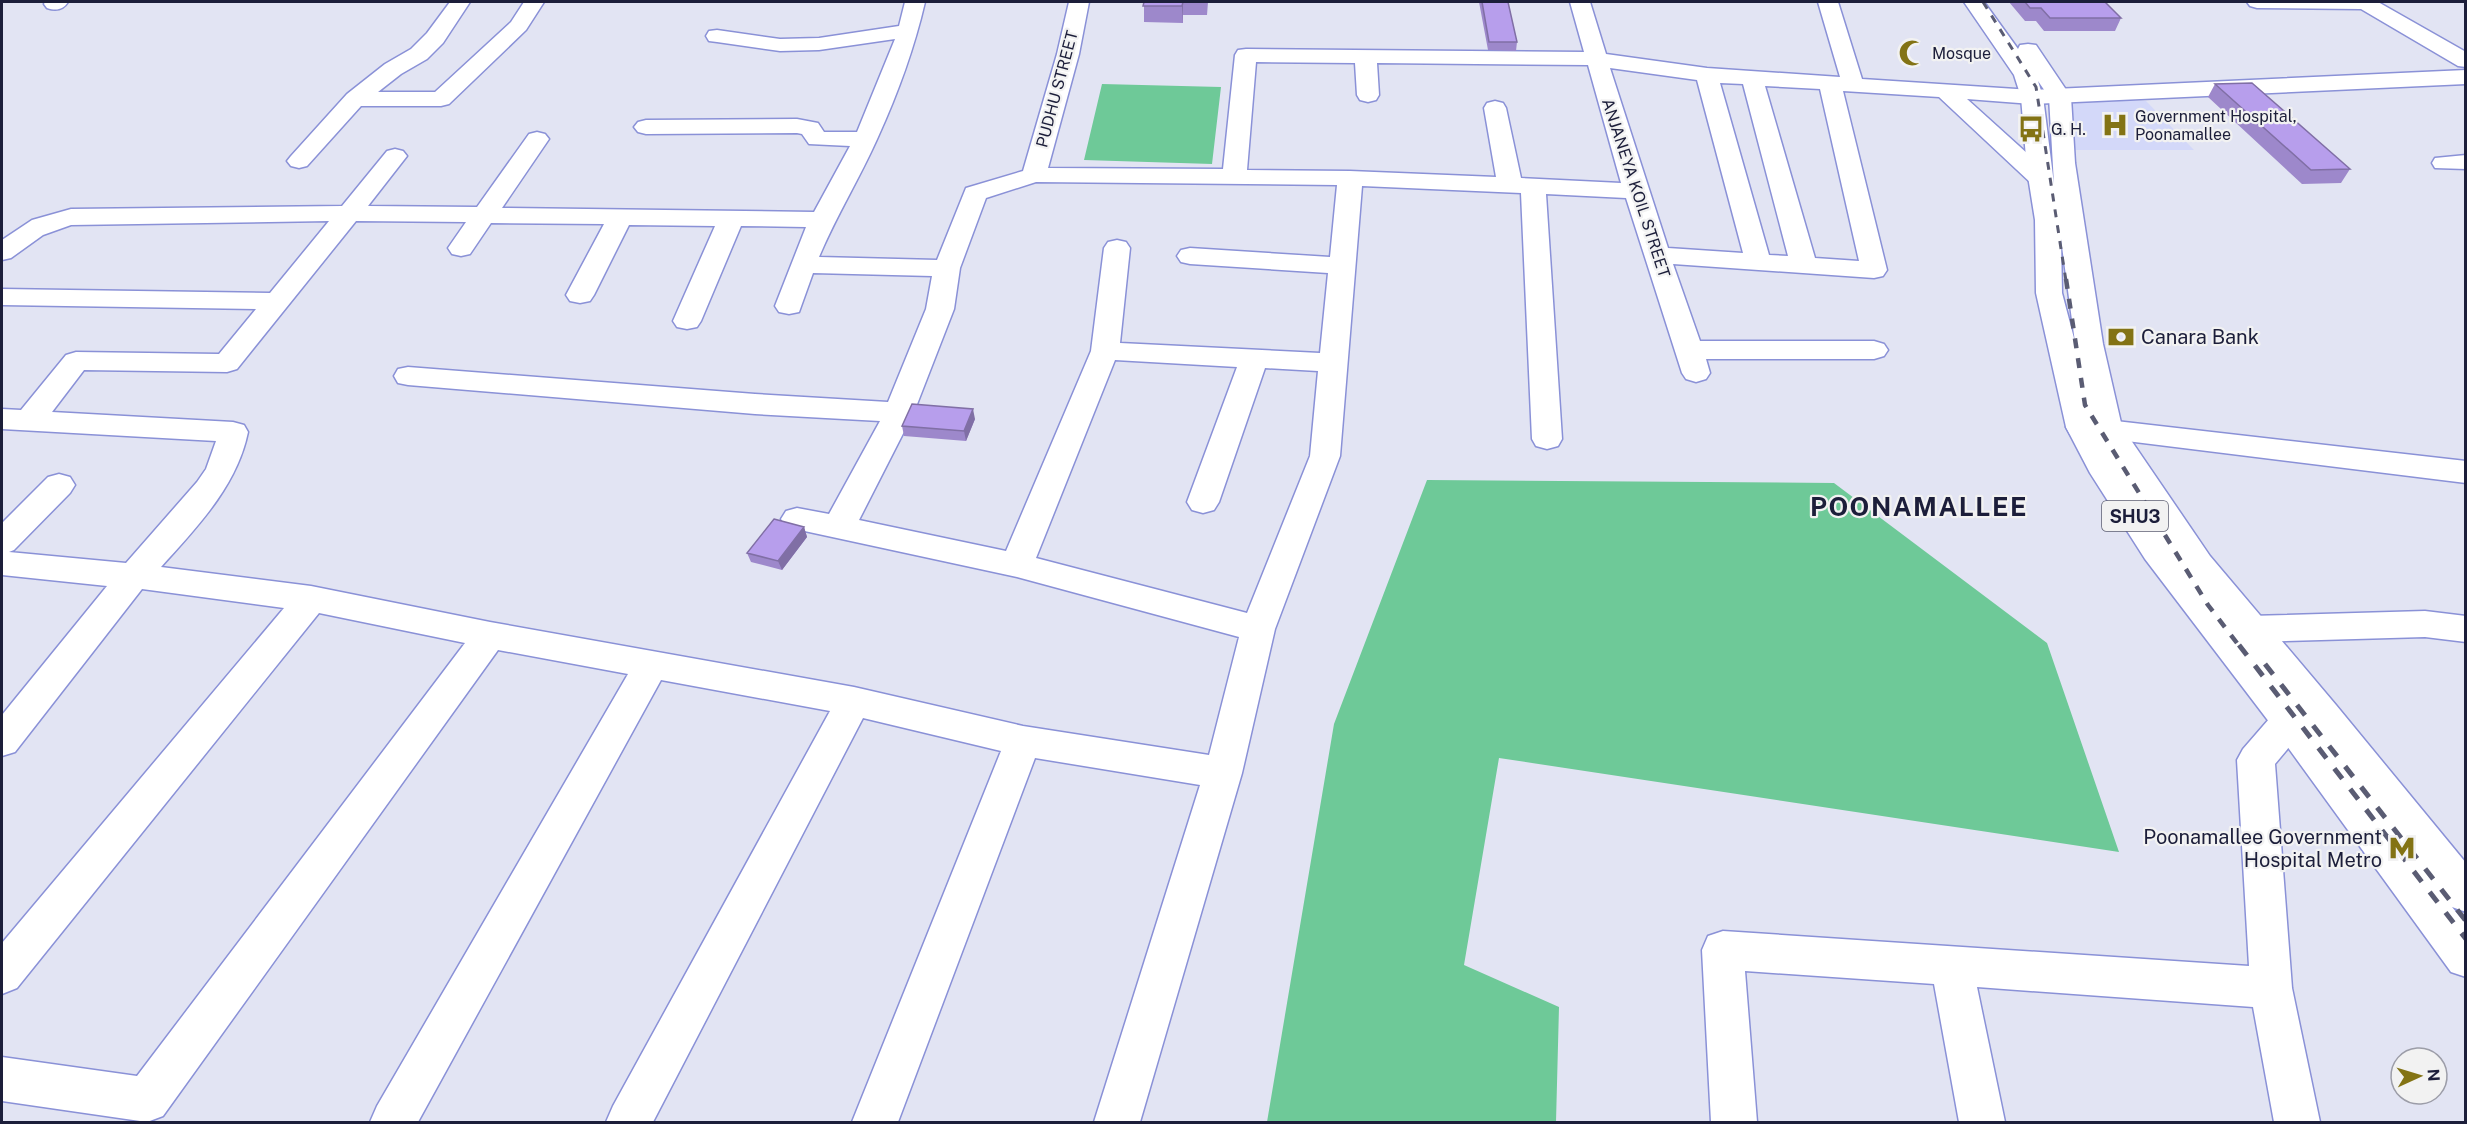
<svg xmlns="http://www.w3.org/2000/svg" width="2467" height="1124" viewBox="0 0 2467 1124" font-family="'Public Sans',sans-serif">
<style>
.built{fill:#d3d8f9}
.water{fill:#6ec998}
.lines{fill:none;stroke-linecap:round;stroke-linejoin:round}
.minor-casing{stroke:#8a91d7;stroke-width:3}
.major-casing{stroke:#8a91d7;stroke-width:3}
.minor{fill:#fff;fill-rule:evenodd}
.major{fill:#fff;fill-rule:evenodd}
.rail-far2{stroke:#5a5c73;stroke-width:3;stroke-dasharray:8 8;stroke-linecap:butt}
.rail-far1{stroke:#5a5c73;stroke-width:4.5;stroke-dasharray:10 10;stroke-linecap:butt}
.rail{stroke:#5a5c73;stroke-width:5;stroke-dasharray:13 13;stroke-linecap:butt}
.wall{fill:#9d88cb}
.shaded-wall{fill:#806fa5}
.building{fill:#b79eec;stroke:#806fa5;stroke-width:1.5}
.labels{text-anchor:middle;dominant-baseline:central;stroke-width:4.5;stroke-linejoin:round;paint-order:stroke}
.far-poi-label{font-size:16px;fill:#1c1e3a;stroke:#f2f2f2;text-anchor:start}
.far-street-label{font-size:16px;fill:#1c1e3a;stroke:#f2f2f2}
.shield{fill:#f2f2f2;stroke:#5c5e71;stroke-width:1.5}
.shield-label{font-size:18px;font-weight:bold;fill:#1c1e3a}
.poi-label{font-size:20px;fill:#1c1e3a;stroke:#f2f2f2;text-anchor:start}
.district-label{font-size:26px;font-weight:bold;letter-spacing:1.5px;fill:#1c1e3a;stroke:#f2f2f2}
</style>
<rect width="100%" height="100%" fill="#e2e4f3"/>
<path class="built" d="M 2060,100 L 2146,101 L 2194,150 L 2059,150 Z"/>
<path class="water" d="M 1102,84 L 1221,87 L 1212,164 L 1084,160 Z
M 1427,480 L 1834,483 L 2047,643 L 2119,852 L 1499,758 L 1464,965 L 1559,1007 L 1556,1122 L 1267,1122 L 1334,724 Z"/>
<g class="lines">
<g class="minor-casing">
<path id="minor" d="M 45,2 L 68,2 C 63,10 56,11 47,8 L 44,4 Z
M 450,2 L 470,2 L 443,43 L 427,59 L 401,74 L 378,92 L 435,92 L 511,22 L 524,2 L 544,2 L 526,30 L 449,104 L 441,106 L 361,106 L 307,166 L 299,168 L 291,166 L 287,161 L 291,156 L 347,94 L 385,64 L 411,49 L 427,33 Z
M 905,2 L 925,2 C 914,49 898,93 878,137 C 860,178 836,216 819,257 L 937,260 L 966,188 L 1023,171 L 1057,54 L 1069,2 L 1089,2 L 1079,54 L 1048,168 L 1223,169 L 1235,55 L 1238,50 L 1246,49 L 1584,52 L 1570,2 L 1590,2 L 1606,54 L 1707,68 L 1840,77 L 1818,2 L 1838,2 L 1862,79 L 2032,90 L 2466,70 L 2466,84 L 2032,104 L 1967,99 L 2050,174 L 2053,179 L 2050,184 L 2041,186 L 2032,184 L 1939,97 L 1843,91 L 1887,270 L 1883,276 L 1874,278 L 1673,264 L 1700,341 L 1874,341 L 1884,344 L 1888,350 L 1884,356 L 1874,359 L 1706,359 L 1710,373 L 1706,379 L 1696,382 L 1686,379 L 1682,373 L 1626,198 L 1546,194 L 1562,439 L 1558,446 L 1547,449 L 1536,446 L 1532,439 L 1521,193 L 1362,186 L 1340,456 L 1275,629 L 1242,773 L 1140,1122 L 1094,1122 L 1200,785 L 1035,758 L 898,1122 L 852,1122 L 1001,751 L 863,718 L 653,1122 L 606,1122 L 613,1106 L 830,711 L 661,680 L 418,1122 L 370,1122 L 377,1106 L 628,674 L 498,650 L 163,1116 L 147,1122 L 2,1101 L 2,1057 L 137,1076 L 465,643 L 319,613 L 17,988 L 2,994 L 2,943 L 284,608 L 142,589 L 15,752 L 2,756 L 2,715 L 107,586 L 2,575 L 2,523 L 48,477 L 59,474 L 70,477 L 75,485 L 70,493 L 14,550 L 9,552 L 126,563 L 197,482 L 206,469 L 216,441 L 2,429 L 2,409 L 21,410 L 66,355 L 76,352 L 219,354 L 256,309 L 2,305 L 2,289 L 270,293 L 329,221 L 71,225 L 43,235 L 11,258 L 2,260 L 2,240 L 32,220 L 71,209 L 342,206 L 387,151 L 395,149 L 403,151 L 407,156 L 368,206 L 477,207 L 529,134 L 537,132 L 545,134 L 549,139 L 502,208 L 814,212 L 850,146 L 809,144 L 802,134 L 797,133 L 646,134 L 638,132 L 634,127 L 638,122 L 646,120 L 797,119 L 818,123 L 824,132 L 857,132 L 895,39 L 819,50 L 780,51 L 717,42 L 709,41 L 706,36 L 709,31 L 717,30 L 780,39 L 819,38 L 899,26 ZM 1256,62 L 1355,63 L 1357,95 L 1360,100 L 1368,102 L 1376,100 L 1379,95 L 1377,63 L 1588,65 L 1621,183 L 1521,178 L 1506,108 L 1503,103 L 1495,101 L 1487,103 L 1484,108 L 1496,177 L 1350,171 L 1247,170 ZM 1610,68 L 1697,80 L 1743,253 L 1668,248 ZM 1720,83 L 1743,84 L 1788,256 L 1769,255 ZM 1765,86 L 1820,89 L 1859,261 L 1815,258 ZM 1036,182 L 1337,185 L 1330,257 L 1190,248 L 1181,250 L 1177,256 L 1181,262 L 1190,264 L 1328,273 L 1320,353 L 1120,343 L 1130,248 L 1126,242 L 1117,240 L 1108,242 L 1104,248 L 1091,351 L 1006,551 L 859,520 L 914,412 L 954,309 L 960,268 L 986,198 ZM 356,221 L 466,222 L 448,248 L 452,254 L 461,256 L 470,254 L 491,223 L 604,224 L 566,295 L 570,301 L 580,303 L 590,301 L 594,295 L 629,225 L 715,226 L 673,321 L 677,327 L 687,329 L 697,327 L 701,321 L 741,226 L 806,227 L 775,306 L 779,312 L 789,314 L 799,312 L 813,273 L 932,276 L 926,309 L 888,402 L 755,394 L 408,367 L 398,369 L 394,376 L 398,383 L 408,385 L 755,414 L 880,421 L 829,514 L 797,508 L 786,511 L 781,519 L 786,527 L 1017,577 L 1239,637 L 1209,755 L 1023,726 L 854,687 L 490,622 L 311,586 L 161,567 C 197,527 237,486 248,432 L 244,425 L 233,422 L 52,412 L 84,370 L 227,372 L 237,369 ZM 1115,360 L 1237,367 L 1187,502 L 1192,510 L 1203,513 L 1214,510 L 1219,502 L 1265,368 L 1318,371 L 1310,456 L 1247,613 L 1036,558 Z
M 2247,2 L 2378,2 L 2466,52 L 2466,67 L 2458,66 L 2361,9 L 2257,8 L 2250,6 Z
M 2466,155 L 2466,169 L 2435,168 L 2432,163 L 2435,158 Z
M 2081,417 L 2466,461 L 2466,483 L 2070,434 L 2066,427 L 2070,420 Z
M 2425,611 L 2466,616 L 2466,642 L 2425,637 L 2249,642 L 2237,638 L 2232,629 L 2237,620 L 2249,616 Z
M 2318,701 L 2331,706 L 2336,716 L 2331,726 L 2300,734 L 2275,764 L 2292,988 L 2320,1122 L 2274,1122 L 2253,1007 L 1977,987 L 2005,1122 L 1959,1122 L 1934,984 L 1745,971 L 1757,1122 L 1711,1122 L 1702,950 L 1708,936 L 1723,931 L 2249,966 L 2237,760 L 2243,749 L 2276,711 Z"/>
</g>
<g class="major-casing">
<path id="major" d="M 1964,2 L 1984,2 L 2018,49 L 2020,45 L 2028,44 L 2036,45 L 2071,97 L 2075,163 L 2103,344 L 2122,427 L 2210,556 L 2336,705 L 2466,863 L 2466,912 L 2452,907 L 2466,924 L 2466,977 L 2451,972 L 2276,731 L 2145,559 L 2090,473 L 2066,427 L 2036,293 L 2035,220 L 2027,170 L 2021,97 L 2014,75 ZM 2038,81 L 2049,97 L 2054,184 L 2043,97 ZM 2061,239 L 2075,342 L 2062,293 Z"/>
</g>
<use href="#minor" class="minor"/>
<use href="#major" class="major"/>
<path class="rail-far2" d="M 1983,2 L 2036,87 L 2066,281"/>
<path class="rail-far1" d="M 2066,279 L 2085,405 L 2208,605 L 2240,647"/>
<path class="rail" d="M 2239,645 L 2466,939
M 2265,664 L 2466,921"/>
</g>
<path class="wall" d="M 1144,2 L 1208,2 L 1207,15 L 1183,15 L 1183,23 L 1144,22 Z
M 1479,2 L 1508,2 L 1517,42 L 1516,51 L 1488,50 Z
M 2009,2 L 2105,2 L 2121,18 L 2115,31 L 2044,31 L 2036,21 L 2025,21 Z
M 2215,84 L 2350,169 L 2341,183 L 2302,184 L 2208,97 Z
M 975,419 L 966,441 L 904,436 L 902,426 Z
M 804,527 L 807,537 L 782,570 L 751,562 L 747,553 Z"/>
<path class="shaded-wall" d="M 1183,2 L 1183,23 L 1182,6 Z
M 973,409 L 975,419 L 966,441 L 964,431 Z
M 804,527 L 807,537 L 782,570 L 778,561 Z"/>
<path class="building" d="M 1144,2 L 1183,2 L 1182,6 L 1143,6 Z
M 1482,2 L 1508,2 L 1517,42 L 1489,42 Z
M 2025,2 L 2105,2 L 2121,18 L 2050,18 L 2041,8 L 2030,8 Z
M 2252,83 L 2350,169 L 2311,170 L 2215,84 Z
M 912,404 L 973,409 L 964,431 L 902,426 Z
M 774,519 L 804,527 L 778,561 L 747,553 Z"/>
<defs>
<g id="mosque-bare" transform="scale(2.07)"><path d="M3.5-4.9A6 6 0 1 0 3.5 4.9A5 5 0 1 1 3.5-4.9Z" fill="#837314" stroke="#f2f2f2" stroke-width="2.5" paint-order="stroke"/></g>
<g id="hospital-bare" transform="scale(2.07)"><path d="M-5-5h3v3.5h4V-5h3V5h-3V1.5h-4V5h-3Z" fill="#837314" stroke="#f2f2f2" stroke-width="2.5" paint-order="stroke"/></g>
<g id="bus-bare" transform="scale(2.07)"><path d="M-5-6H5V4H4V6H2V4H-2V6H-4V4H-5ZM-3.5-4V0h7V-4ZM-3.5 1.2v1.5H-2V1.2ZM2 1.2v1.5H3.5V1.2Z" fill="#837314" stroke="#f2f2f2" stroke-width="2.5" paint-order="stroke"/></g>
<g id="bank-bare" transform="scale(2.07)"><path d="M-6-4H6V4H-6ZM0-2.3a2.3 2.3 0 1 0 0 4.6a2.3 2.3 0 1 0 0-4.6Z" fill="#837314" stroke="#f2f2f2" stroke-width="2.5" paint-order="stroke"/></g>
<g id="metro-bare" transform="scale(2.07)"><path d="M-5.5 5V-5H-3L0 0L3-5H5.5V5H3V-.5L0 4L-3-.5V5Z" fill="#837314" stroke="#f2f2f2" stroke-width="2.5" paint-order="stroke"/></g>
</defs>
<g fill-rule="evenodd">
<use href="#mosque-bare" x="1912" y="53"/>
<use href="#hospital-bare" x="2115" y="125"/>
<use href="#bus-bare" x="2031" y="129"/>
<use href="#bank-bare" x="2121" y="337"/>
<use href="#metro-bare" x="2402" y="848"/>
</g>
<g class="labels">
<g class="far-poi-label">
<text x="1932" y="53">Mosque</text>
<text x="2135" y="116">Government Hospital,<tspan x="2135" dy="18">Poonamallee</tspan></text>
<text x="2051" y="129">G. H.</text>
</g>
<g class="far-street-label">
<text transform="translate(1057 89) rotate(-75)">PUDHU STREET</text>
<text transform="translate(1636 188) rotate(72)">ANJANEYA KOIL STREET</text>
</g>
<rect class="shield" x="2102" y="501" width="66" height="30" rx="4.5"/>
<g class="shield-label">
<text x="2135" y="516">SHU3</text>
</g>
<g class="poi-label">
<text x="2141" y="337">Canara Bank</text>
<text x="2382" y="837" text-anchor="end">Poonamallee Government<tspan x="2382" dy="23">Hospital Metro</tspan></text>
</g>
<g class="district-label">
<text x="1919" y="506">POONAMALLEE</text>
</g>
</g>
<rect width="2467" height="1124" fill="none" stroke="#1c1e3a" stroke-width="6"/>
<g transform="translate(2419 1076) rotate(86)"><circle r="28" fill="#f2f2f2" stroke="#9c9da8" stroke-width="1.5"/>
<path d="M0-4.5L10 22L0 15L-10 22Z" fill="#837314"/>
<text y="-9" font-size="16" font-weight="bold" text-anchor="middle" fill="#1c1e3a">N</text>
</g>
</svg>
